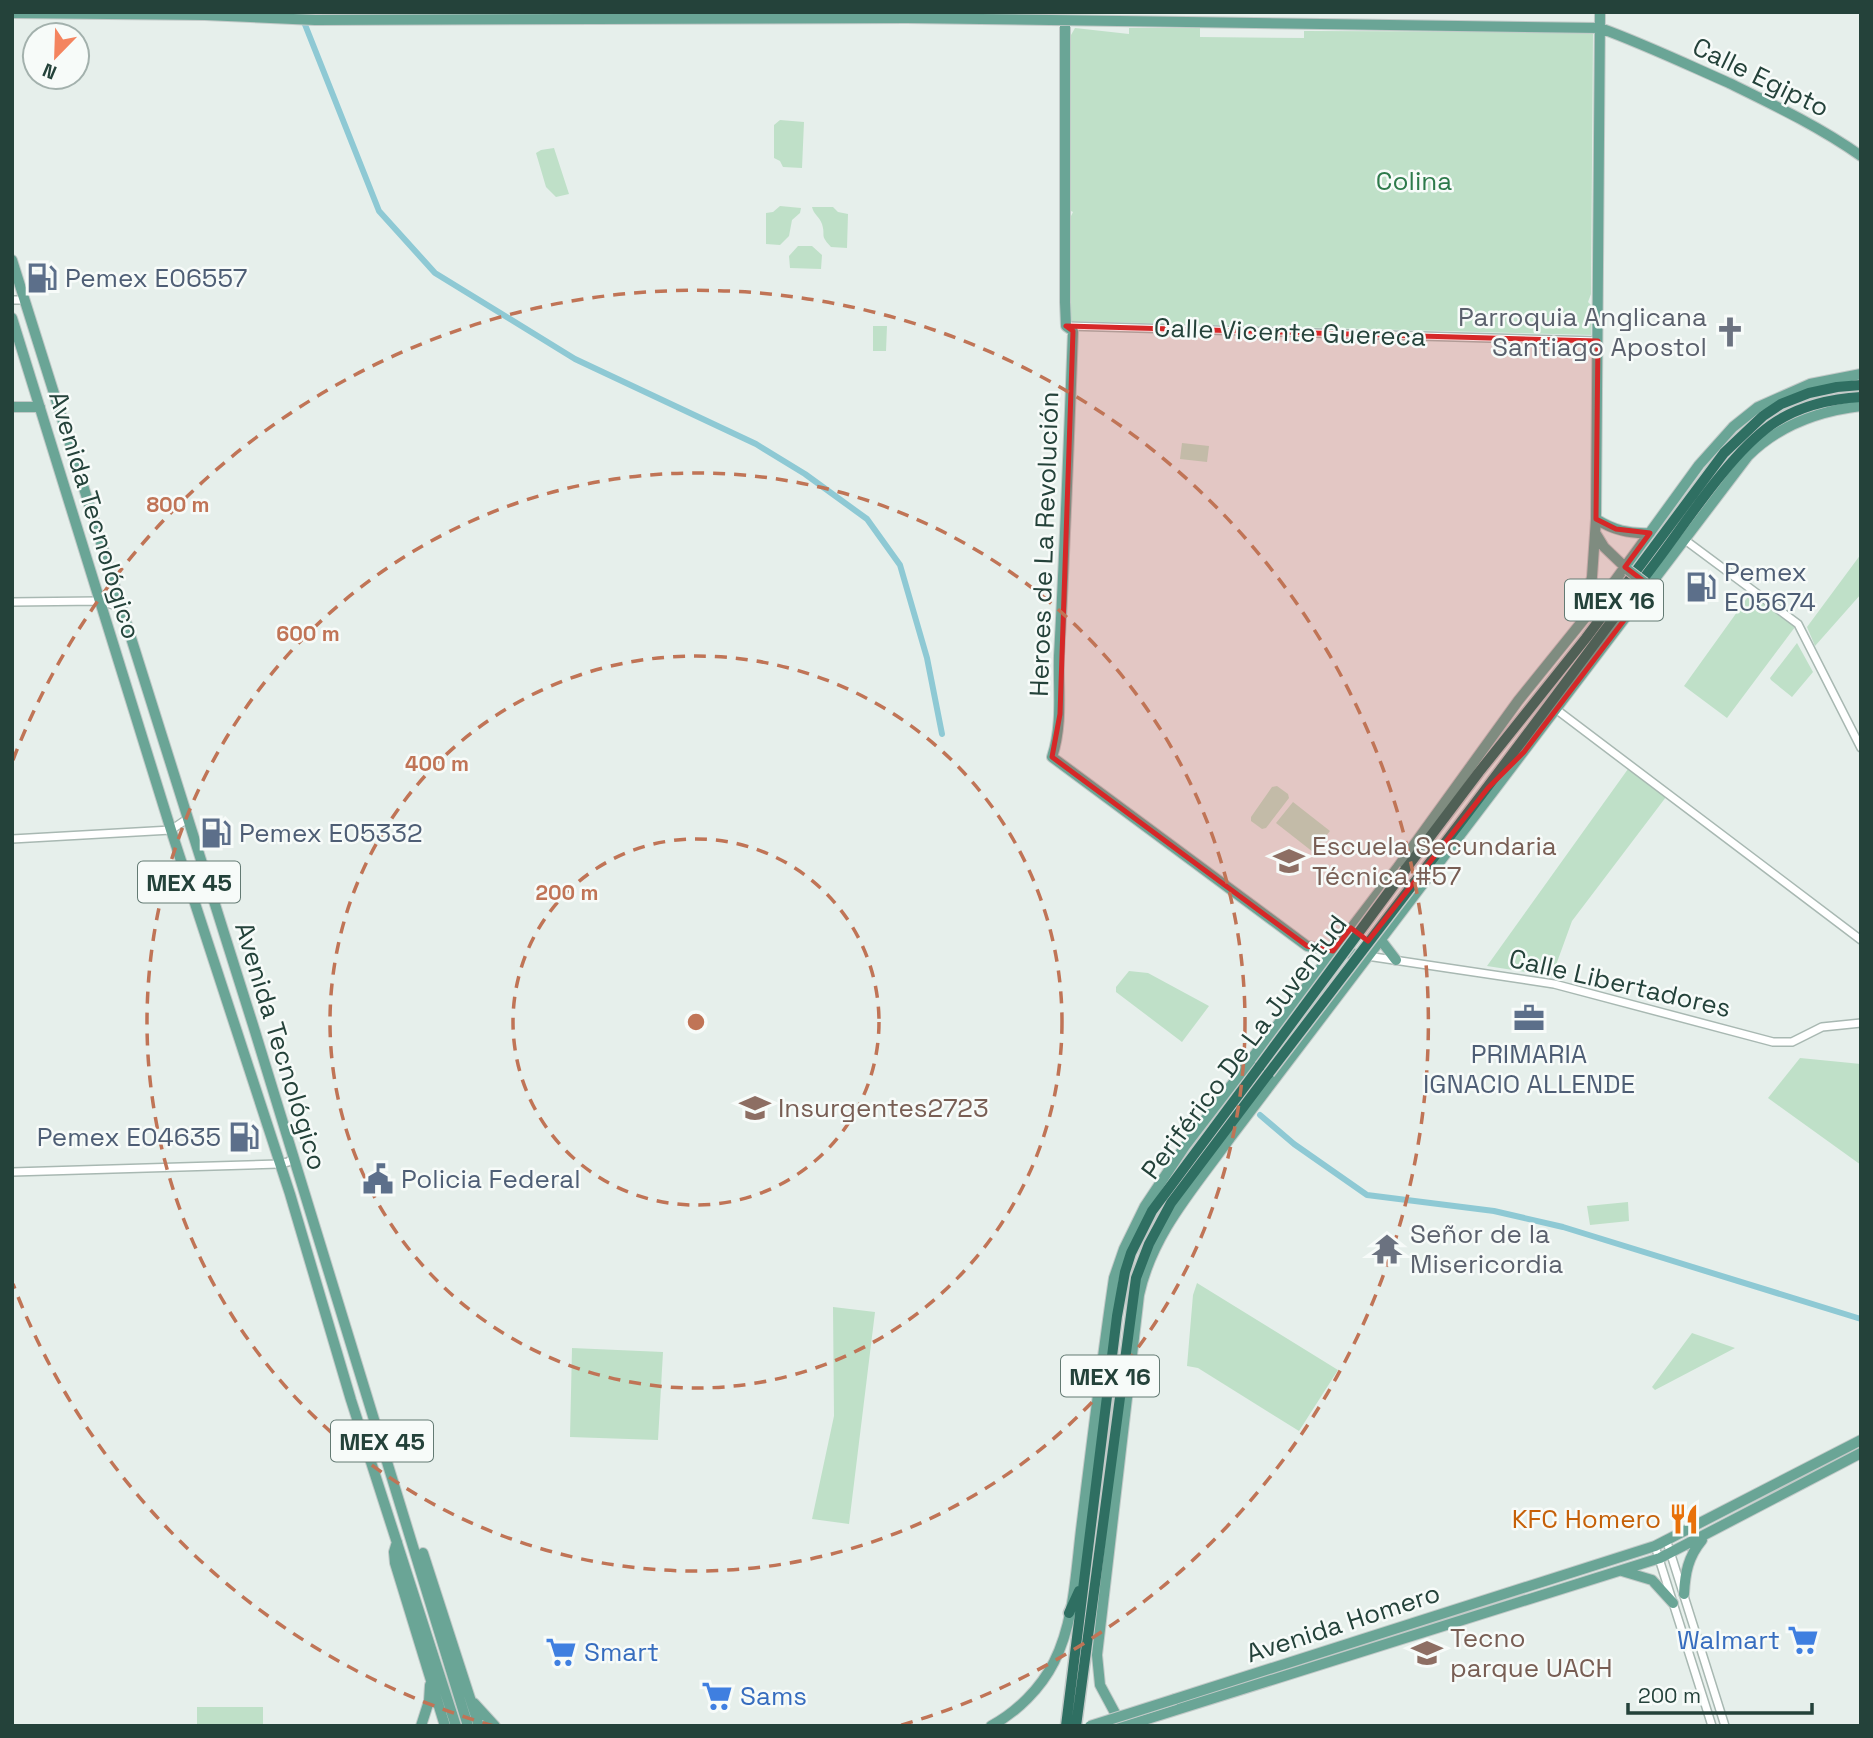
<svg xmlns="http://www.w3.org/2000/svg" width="1873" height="1738" viewBox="0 0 1873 1738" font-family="'Space Grotesk',sans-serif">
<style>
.green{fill:#bfe0c8}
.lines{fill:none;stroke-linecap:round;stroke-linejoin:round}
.canal{stroke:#8ec9d4;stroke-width:6}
.minor-casing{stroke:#a8b8b2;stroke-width:10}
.major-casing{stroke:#c2cac8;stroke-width:12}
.highway-casing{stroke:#c2cac8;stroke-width:13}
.minor{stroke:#fff;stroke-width:7}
.major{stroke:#6aa596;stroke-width:10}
.highway{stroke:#2f6f62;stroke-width:10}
.major-bridge-casing{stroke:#c2cac8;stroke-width:12;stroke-linecap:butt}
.highway-bridge-casing{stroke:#c2cac8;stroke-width:13;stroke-linecap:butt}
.major-bridge{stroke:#6aa596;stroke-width:10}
.highway-bridge{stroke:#2f6f62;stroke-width:10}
.marked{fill:#d62828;fill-opacity:0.2;stroke:#d62828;stroke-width:5;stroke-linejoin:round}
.ring{fill:none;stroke:#c07456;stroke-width:3.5;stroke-dasharray:12 9}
.labels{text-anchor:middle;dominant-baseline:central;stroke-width:5;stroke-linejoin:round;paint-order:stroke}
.shield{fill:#f7fbf9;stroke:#637a73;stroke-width:2}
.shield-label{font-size:24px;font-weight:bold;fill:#24423a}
.street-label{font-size:26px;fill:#24423a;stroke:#f7fbf9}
.park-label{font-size:26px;fill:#2d7a4b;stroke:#f7fbf9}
.service-label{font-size:26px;fill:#4e5e75;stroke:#f7fbf9;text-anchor:start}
.worship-label{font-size:26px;fill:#5b616d;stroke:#f7fbf9;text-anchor:end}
.education-label{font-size:26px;fill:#785e54;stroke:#f7fbf9;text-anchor:start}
.food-label{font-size:26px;fill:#c56008;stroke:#f7fbf9;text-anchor:end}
.shop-label{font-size:26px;fill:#366cbe;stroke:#f7fbf9;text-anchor:start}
.centre{fill:#c07456;stroke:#f7fbf9;stroke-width:3.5}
.ring-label{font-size:21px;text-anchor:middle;font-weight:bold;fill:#c07456;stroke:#f7fbf9;stroke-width:5;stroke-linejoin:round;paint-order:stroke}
</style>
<rect width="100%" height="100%" fill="#e6efeb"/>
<path class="green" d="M 1075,28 L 1129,34 L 1129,28 L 1200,28 L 1200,37 L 1304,38 L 1304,31 L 1593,32 L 1591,294 L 1588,302 L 1591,305 L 1591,335 L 1069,321 L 1070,218 L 1073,212 L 1069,210 L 1071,35 Z
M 780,120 L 804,122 L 802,168 L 783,167 L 780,161 L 774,158 L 774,125 Z
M 554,148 L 569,194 L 556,197 L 546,187 L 536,153 L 541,150 Z
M 780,206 L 801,208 L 800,213 L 792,220 L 789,236 L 780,245 L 766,244 L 766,213 L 773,212 Z
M 812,207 L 833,207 L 838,212 L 848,214 L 847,248 L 831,247 C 819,234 826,237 822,224 C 819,216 814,215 812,207 Z
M 798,246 L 812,246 L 822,255 L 821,269 L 790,268 L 789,256 Z
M 873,326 L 887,326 L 886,351 L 873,351 Z
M 1182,443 L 1209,446 L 1207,462 L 1180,459 Z
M 1861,554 L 1861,594 L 1815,646 L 1807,627 Z
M 1750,594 L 1795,627 L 1727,718 L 1684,686 Z
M 1797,643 L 1813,672 L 1792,697 L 1771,680 L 1770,678 Z
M 1628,769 L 1666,797 L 1572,921 L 1552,976 L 1487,966 Z
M 1277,786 L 1288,794 L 1289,798 L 1266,828 L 1262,829 L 1251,821 L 1251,817 L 1272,787 Z
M 1293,802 L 1330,831 L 1313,852 L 1276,823 Z
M 1129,971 L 1148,973 L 1209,1006 L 1182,1042 L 1116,992 L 1116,987 Z
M 1800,1058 L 1861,1064 L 1861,1165 L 1768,1098 Z
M 1628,1202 L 1629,1221 L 1590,1225 L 1587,1206 Z
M 1197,1283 L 1338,1370 L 1299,1431 L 1198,1368 L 1187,1366 L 1193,1295 Z
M 833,1307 L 875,1312 L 849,1524 L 812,1519 L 834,1416 Z
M 1692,1333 L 1735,1348 L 1655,1390 L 1652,1387 Z
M 572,1348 L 663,1352 L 658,1440 L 570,1437 Z
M 197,1707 L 263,1707 L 263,1726 L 197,1726 Z"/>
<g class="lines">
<path class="canal" d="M 300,12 L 379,211 L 435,273 L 575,359 L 756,444 L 805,474 L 867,519 L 900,565 L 927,658 L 942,734
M 1260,1115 L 1294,1144 L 1367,1195 L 1494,1211 L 1563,1227 L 1861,1319"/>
<g class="minor-casing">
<path id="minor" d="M 12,300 L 25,300
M 1067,326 L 1598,341
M 1685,540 L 1798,624 L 1861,748
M 12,602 L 99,601 L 121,607
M 1557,710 L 1861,940
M 12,839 L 171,830 L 187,819
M 1367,956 L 1554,984 L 1773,1042 L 1792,1042 L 1822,1027 L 1861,1023
M 12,1172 L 279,1164 L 288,1162 L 293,1158
M 1667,1542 L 1725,1726
M 1655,1546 L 1712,1726"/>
</g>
<g class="major-casing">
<path id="major" d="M 12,13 L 205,15 L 315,20 L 907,18 L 1600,28 C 1644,44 1686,64 1729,83 C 1774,105 1820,127 1861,156
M 1065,21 L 1065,302 L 1066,326 L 1073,331 C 1069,440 1065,548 1059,656 C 1058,690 1063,724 1052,757 L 1307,946 L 1364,956
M 12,260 L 253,1025 L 468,1726
M 12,318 L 171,830 L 290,1194 L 351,1400 L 456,1726
M 12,407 L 40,407
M 1596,519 C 1613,530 1629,534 1650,533
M 1596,534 L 1604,547 L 1627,569
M 1582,618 L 1592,577 L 1596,519 L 1600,12
M 1380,939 L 1396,960
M 397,1542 L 394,1552 L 395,1563 L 445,1726
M 423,1553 L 479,1726
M 1622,1571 L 1652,1580 L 1673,1603
M 1684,1594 C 1685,1573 1688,1557 1702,1540
M 1175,1699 L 1655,1546 L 1861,1440
M 474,1703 L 495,1726
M 421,1726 L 429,1701 L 430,1685
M 991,1726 C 1017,1712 1041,1688 1054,1662 C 1075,1621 1076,1567 1082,1522 C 1092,1441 1102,1359 1114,1278 L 1124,1249 L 1145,1206 L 1185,1146 L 1398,867 L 1518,701 L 1614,582 L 1699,465 L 1733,427 L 1758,407 L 1810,384 L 1861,374
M 1122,1726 L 1100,1685 L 1097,1655 L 1139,1295 C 1152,1234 1194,1188 1230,1138 L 1748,456 C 1779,425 1818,411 1861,406
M 1125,1726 L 1660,1558 L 1861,1453"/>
</g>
<g class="highway-casing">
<path id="highway" d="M 1405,870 L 1479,772 L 1586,638 L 1724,453 L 1763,416 L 1781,404 L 1809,393 L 1837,387 L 1861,385
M 1414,883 C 1495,779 1573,672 1653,566 C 1686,523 1728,456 1771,425 C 1798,406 1828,399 1861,397
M 1069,1613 L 1079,1591
M 1066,1726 L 1117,1316 L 1125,1272 L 1131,1253 L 1152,1211 L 1260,1066
M 1076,1726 L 1136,1278 L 1149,1244 L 1171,1203 L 1269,1073"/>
</g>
<use href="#minor" class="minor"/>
<use href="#major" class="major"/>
<use href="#highway" class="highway"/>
<g class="major-bridge-casing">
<path id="major-bridge" d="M 1628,570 L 1645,583
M 1090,1726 L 1175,1699"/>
</g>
<g class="highway-bridge-casing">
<path id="highway-bridge" d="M 1260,1066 L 1405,870
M 1269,1073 L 1414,883"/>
</g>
<use href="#major-bridge" class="major-bridge"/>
<use href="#highway-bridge" class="highway-bridge"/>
</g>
<path class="marked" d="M 1066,326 L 1598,341 L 1596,519 L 1616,529 L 1650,533 L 1625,567 L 1650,586 L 1524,752 L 1488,788 L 1368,941 L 1351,928 L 1333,951 L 1307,946 L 1052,757 L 1060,714 L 1073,331 Z"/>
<g class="ring">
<circle cx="696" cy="1022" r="183"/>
<circle cx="696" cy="1022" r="366"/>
<circle cx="696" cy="1022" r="549"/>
<path d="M494 1726A732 732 0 0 1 13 1284M13 760A732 732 0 1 1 898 1726"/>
</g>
<defs>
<g id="fuel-bare" transform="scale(2.415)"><path d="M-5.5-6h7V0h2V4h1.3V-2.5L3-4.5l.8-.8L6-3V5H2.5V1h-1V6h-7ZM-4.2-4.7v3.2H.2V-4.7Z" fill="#5c6f8a" stroke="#f7fbf9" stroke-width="2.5" paint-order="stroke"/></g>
<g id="church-bare" transform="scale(2.415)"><path d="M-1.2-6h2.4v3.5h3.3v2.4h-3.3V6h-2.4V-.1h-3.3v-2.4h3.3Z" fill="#6b7280" stroke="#f7fbf9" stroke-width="2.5" paint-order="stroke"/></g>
<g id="school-bare" transform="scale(2.415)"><path d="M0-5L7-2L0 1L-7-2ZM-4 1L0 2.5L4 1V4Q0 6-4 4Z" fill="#8d6e63" stroke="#f7fbf9" stroke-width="2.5" paint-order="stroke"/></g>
<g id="office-bare" transform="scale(2.415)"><path d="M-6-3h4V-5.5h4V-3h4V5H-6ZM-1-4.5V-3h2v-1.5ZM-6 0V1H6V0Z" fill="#5c6f8a" stroke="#f7fbf9" stroke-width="2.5" paint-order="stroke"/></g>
<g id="civic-bare" transform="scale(2.415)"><path d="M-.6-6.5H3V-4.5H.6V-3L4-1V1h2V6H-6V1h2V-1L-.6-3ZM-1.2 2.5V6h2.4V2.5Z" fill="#5c6f8a" stroke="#f7fbf9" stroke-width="2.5" paint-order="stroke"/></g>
<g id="temple-bare" transform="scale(2.415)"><path d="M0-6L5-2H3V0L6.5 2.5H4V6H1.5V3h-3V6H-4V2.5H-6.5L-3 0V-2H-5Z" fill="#6b7280" stroke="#f7fbf9" stroke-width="2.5" paint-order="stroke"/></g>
<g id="restaurant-bare" transform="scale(2.415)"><path d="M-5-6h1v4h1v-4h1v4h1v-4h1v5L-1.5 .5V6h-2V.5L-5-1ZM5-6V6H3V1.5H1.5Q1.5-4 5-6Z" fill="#e8710a" stroke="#f7fbf9" stroke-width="2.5" paint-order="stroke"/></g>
<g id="supermarket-bare" transform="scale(2.415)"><path d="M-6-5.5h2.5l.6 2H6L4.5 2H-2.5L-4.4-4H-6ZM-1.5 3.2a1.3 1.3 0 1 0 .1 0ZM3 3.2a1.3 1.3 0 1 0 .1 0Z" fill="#3f7fe0" stroke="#f7fbf9" stroke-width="2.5" paint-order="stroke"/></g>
</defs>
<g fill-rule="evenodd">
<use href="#fuel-bare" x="42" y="278"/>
<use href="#church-bare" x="1730" y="332"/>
<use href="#fuel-bare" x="1701" y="587"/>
<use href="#fuel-bare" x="216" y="833"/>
<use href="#school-bare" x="1289" y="861"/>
<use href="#office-bare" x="1529" y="1018"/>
<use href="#school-bare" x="755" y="1108"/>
<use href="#fuel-bare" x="244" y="1137"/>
<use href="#civic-bare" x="378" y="1179"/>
<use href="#temple-bare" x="1387" y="1249"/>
<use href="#restaurant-bare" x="1684" y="1519"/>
<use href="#supermarket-bare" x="1803" y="1640"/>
<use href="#supermarket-bare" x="561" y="1652"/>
<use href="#school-bare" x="1427" y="1653"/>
<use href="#supermarket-bare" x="717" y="1696"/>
</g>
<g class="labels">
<g class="shield">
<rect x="1565" y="579.5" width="98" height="41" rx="5"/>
<rect x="138" y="861.5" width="102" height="41" rx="5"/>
<rect x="1061" y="1355.5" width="98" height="41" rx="5"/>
<rect x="331" y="1420.5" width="102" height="41" rx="5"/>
</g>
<g class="shield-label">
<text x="1614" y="600">MEX 16</text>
<text x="189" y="882">MEX 45</text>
<text x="1110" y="1376">MEX 16</text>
<text x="382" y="1441">MEX 45</text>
</g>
<g class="street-label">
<text transform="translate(1761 77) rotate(26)">Calle Egipto</text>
<text transform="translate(1290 332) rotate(2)">Calle Vicente Guereca</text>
<text transform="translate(95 515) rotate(73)">Avenida Tecnológico</text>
<text transform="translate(1044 544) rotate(-88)">Heroes de La Revolución</text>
<text transform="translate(1620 983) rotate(13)">Calle Libertadores</text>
<text transform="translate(281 1046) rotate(73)">Avenida Tecnológico</text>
<text transform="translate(1244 1047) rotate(-53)">Periférico De La Juventud</text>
<text transform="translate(1343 1623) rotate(-18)">Avenida Homero</text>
</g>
<g class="park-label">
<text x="1414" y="181">Colina</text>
</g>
<g class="service-label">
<text x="65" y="278">Pemex E06557</text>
<text x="1724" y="572">Pemex<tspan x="1724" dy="30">E05674</tspan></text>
<text x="239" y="833">Pemex E05332</text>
<text x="1529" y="1054" text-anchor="middle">PRIMARIA<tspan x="1529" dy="30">IGNACIO ALLENDE</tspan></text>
<text x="221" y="1137" text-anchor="end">Pemex E04635</text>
<text x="401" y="1179">Policia Federal</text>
</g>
<g class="worship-label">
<text x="1707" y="317">Parroquia Anglicana<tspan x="1707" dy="30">Santiago Apostol</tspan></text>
<text x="1410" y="1234" text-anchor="start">Señor de la<tspan x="1410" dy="30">Misericordia</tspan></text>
</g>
<g class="education-label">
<text x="1312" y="846">Escuela Secundaria<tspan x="1312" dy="30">Técnica #57</tspan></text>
<text x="778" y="1108">Insurgentes2723</text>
<text x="1450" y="1638">Tecno<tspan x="1450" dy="30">parque UACH</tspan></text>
</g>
<g class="food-label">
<text x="1661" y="1519">KFC Homero</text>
</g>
<g class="shop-label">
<text x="1780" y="1640" text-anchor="end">Walmart</text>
<text x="584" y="1652">Smart</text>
<text x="740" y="1696">Sams</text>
</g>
</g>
<circle cx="696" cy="1022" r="10" class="centre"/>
<g class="ring-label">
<text x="178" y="512">800 m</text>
<text x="308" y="641">600 m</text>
<text x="437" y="771">400 m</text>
<text x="567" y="900">200 m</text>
</g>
<rect width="1873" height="1738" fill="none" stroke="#24423a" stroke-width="28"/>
<g transform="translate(56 56) rotate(203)"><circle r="33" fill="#f7fbf9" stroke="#a3b1ad" stroke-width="2"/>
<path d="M0-5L12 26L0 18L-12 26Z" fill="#f4845f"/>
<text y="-10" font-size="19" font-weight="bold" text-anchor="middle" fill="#24423a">N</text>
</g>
<path d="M1628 1703v10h184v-10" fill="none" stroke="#24423a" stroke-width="3.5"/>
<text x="1638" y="1703" font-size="21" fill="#24423a" stroke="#f7fbf9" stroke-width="5" paint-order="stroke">200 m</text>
</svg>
